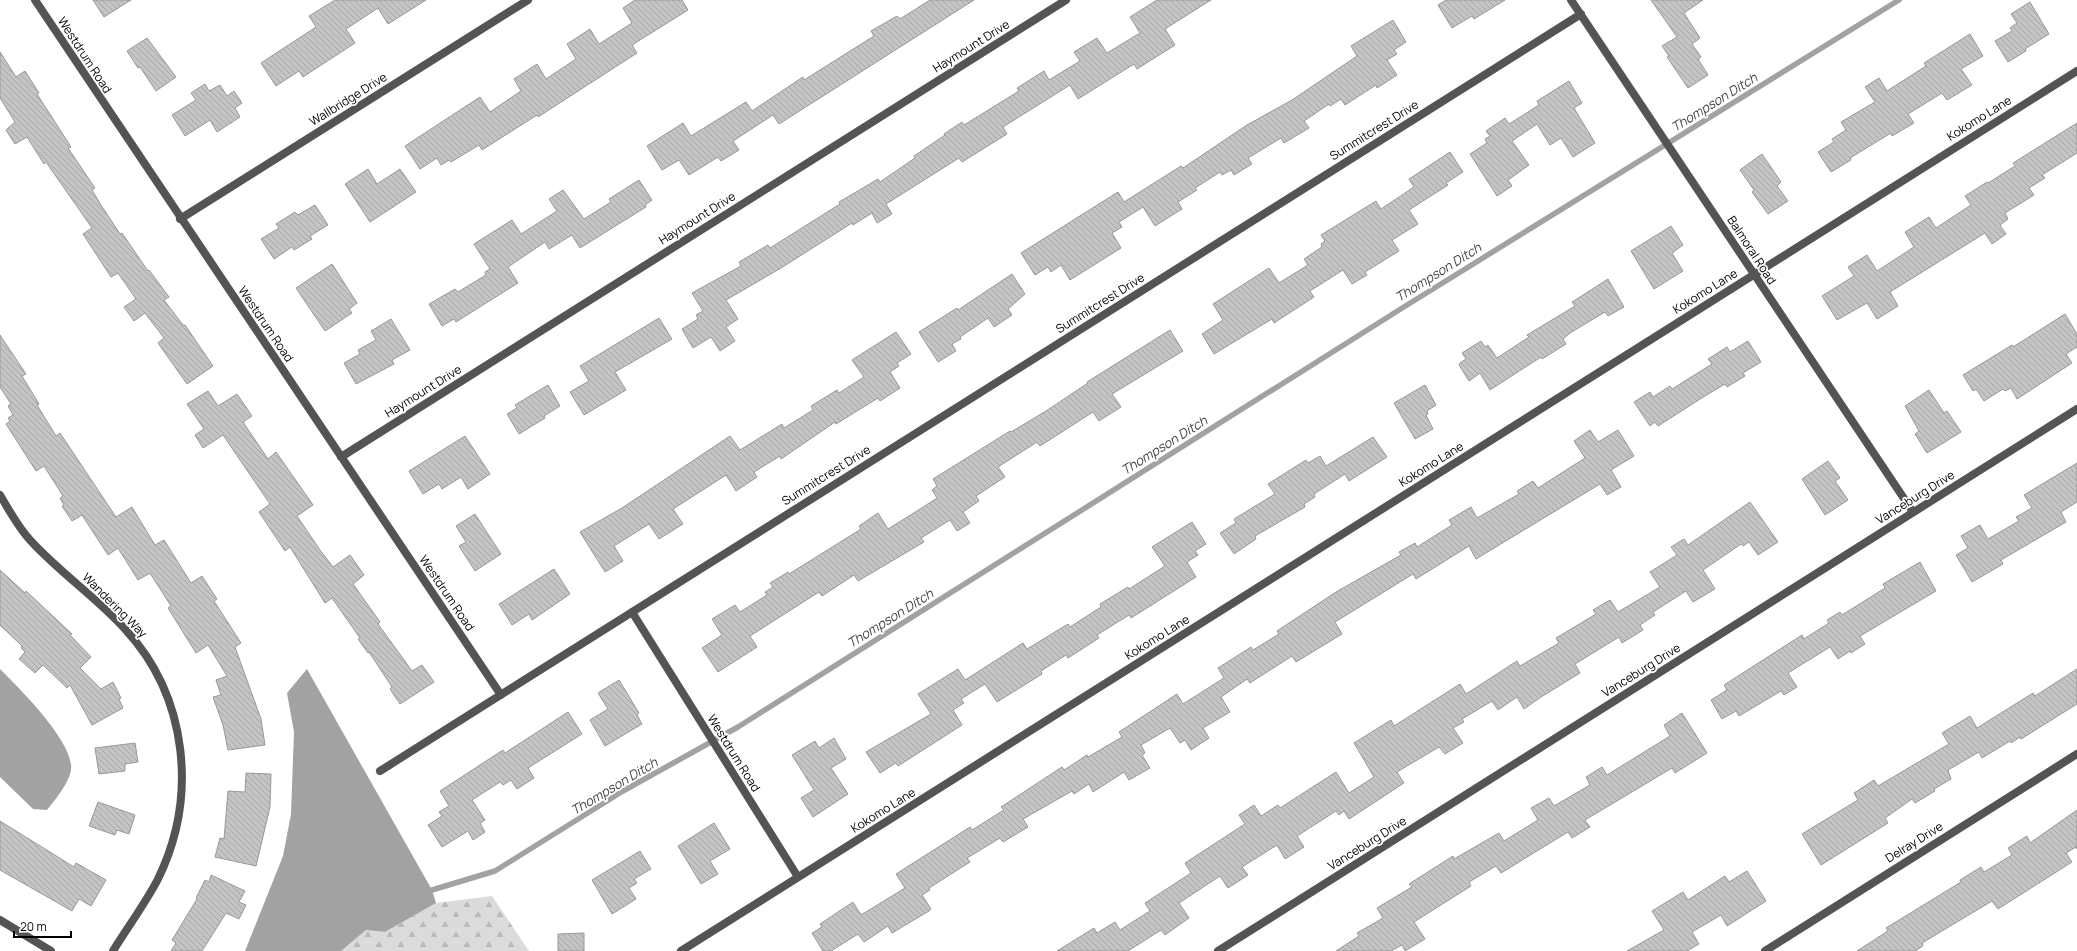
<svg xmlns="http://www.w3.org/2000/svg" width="2077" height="951" viewBox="0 0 2077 951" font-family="Manrope,sans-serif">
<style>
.forest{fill:url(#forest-firs)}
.water{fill:#a2a2a2}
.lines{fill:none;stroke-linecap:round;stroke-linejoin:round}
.stream{stroke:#a2a2a2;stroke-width:5.5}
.building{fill:url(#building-back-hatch);stroke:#989898}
.minor{stroke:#545454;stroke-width:8}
.labels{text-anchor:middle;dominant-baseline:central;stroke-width:3.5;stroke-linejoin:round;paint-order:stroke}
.street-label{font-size:12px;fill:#000;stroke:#fff}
.water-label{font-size:13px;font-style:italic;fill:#434343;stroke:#fff}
</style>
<defs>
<pattern id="forest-firs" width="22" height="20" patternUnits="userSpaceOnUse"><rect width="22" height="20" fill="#dbdbdb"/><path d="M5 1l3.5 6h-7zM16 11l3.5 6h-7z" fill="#bababa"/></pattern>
<pattern id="building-back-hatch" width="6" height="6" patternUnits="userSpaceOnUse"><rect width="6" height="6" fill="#c4c4c4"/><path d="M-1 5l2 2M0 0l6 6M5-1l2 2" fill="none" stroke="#a7a7a7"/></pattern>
</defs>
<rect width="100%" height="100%" fill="#fff"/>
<path class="forest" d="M 492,896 L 529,951 L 341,951 L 366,930 L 385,932 L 436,903 Z"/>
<path class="water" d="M 0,669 C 19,688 75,743 71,770 C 69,783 55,800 47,810 L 33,809 L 0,777 Z
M 307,669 L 432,890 L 436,903 L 385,932 L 366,930 L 341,951 L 245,951 L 283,856 L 291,814 L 294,732 L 287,693 Z"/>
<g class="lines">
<path class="stream" d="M 432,890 L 495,871 L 623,791 L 738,727 L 1399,310 L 1899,0"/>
</g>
<path class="building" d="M 93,0 L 131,0 L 104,17 Z
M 335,0 L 426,0 L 388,24 L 378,8 L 346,29 L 355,43 L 303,77 L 299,71 L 276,86 L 261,63 L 316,27 L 309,16 Z
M 635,0 L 682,0 L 688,10 L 632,45 L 637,53 L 538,117 L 537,115 L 482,150 L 479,145 L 451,162 L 449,160 L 441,165 L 437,158 L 420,169 L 405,146 L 480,97 L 490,112 L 521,91 L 514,79 L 537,64 L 546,79 L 576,59 L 567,44 L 590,29 L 599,44 L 632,23 L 623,8 Z
M 930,0 L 974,0 L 779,124 L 773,115 L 733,141 L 739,150 L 721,161 L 718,157 L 689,175 L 679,160 L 662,170 L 647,146 L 683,123 L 691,136 L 746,102 L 752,111 L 803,77 L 804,80 L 874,36 L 871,31 L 897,16 L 900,19 Z
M 1157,0 L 1211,0 L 1165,29 L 1175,45 L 1137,69 L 1134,64 L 1078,99 L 1070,85 L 1003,127 L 1007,134 L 962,162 L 959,158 L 886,204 L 892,214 L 877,223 L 872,213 L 853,225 L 852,223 L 781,268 L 726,300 L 738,319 L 726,327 L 735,341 L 720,351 L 711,337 L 693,348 L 682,329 L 698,319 L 696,315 L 703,311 L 692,293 L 741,266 L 739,262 L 768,245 L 770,248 L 840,204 L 839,202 L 878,179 L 880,182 L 915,158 L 914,156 L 945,135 L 944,134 L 962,122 L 964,125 L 1019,91 L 1017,88 L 1044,71 L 1049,80 L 1080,61 L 1074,52 L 1097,38 L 1107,53 L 1140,33 L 1130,17 Z
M 1446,0 L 1505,0 L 1474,19 L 1472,16 L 1452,28 L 1438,5 Z
M 1651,0 L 1703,0 L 1684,13 L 1700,38 L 1692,44 L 1701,57 L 1698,59 L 1708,75 L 1688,88 L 1667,57 L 1669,56 L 1662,46 L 1677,37 Z
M 2030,2 L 2049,34 L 2025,49 L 2026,51 L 2008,62 L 1995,41 L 2012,31 L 2010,28 L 2017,23 L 2011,14 Z
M 1393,20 L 1406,42 L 1394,50 L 1397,54 L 1387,60 L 1397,75 L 1377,88 L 1376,85 L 1345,105 L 1341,99 L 1330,106 L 1329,104 L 1304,121 L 1309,128 L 1284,143 L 1281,138 L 1248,158 L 1252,164 L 1234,175 L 1231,170 L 1222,175 L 1220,172 L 1195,188 L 1197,190 L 1178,202 L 1182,209 L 1155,226 L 1143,207 L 1119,222 L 1122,227 L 1112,233 L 1121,248 L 1070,280 L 1061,265 L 1051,272 L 1048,267 L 1035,275 L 1021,253 L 1118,192 L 1124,202 L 1181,166 L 1183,168 L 1247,125 L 1292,100 L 1357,56 L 1351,46 Z
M 1970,34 L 1983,56 L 1961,69 L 1972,85 L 1947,100 L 1942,93 L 1908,114 L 1914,123 L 1892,136 L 1891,133 L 1850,158 L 1851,160 L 1831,172 L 1818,152 L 1834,142 L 1832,139 L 1846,130 L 1841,122 L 1875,102 L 1865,87 L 1879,78 L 1887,91 L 1926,66 L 1924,63 Z
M 147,38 L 176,77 L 156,91 L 140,67 L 138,68 L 127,51 Z
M 0,52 L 16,77 L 25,71 L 39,93 L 37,94 L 71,147 L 68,148 L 95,188 L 92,190 L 101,205 L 120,234 L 122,233 L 148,271 L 149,270 L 169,297 L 164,300 L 183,325 L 185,325 L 213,366 L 187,384 L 158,343 L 164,338 L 145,313 L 134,321 L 124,307 L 136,299 L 118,273 L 111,277 L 83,234 L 92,228 L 46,162 L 44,164 L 27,137 L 15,144 L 6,130 L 15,122 L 0,98 Z
M 1569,81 L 1582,103 L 1574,108 L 1595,143 L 1573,157 L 1561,138 L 1550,145 L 1537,124 L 1512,141 L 1529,165 L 1508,180 L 1512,186 L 1497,196 L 1470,154 L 1487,143 L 1485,139 L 1490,136 L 1486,131 L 1505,118 L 1509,124 L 1539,105 L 1537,101 Z
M 205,84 L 209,91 L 220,85 L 227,96 L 234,91 L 242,103 L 235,108 L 240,117 L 217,132 L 210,120 L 185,136 L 172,115 L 196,100 L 191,93 Z
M 2077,123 L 2077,153 L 2042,175 L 2045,178 L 2029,188 L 2034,195 L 2005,213 L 2008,219 L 2000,225 L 2006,234 L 1992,244 L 1985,233 L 1890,292 L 1898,306 L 1877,319 L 1867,303 L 1837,320 L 1822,296 L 1854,276 L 1848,267 L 1867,255 L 1877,271 L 1914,247 L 1905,232 L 1929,217 L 1936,228 L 1971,205 L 1965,196 L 1987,182 L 1988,183 L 2015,166 L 2013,163 Z
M 1450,152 L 1463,172 L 1446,183 L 1448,185 L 1409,210 L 1418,224 L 1392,240 L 1399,251 L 1365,272 L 1367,275 L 1352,284 L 1343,270 L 1310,291 L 1314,297 L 1274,323 L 1272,319 L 1214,354 L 1202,334 L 1223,320 L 1213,304 L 1269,268 L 1279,283 L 1308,265 L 1304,259 L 1322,247 L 1321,244 L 1325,241 L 1321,235 L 1376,201 L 1381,209 L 1414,187 L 1409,179 Z
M 1762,154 L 1781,182 L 1777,186 L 1788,201 L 1768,214 L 1752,192 L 1754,190 L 1740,170 Z
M 368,169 L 377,184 L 400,169 L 416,192 L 370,222 L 345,184 Z
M 639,180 L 652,200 L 645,205 L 646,207 L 580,248 L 572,235 L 549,249 L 545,242 L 508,267 L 518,283 L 456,322 L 454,319 L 442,326 L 429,304 L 455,289 L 458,292 L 486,275 L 485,272 L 490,269 L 474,244 L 512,220 L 521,234 L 557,211 L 549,199 L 563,190 L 584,219 L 611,202 L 609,199 Z
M 315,205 L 328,225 L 310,236 L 312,239 L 294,250 L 292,247 L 274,259 L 261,239 L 279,228 L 276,224 L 295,212 L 298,215 Z
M 1671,226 L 1683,245 L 1672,253 L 1683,271 L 1654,289 L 1631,251 Z
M 332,264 L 357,303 L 349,309 L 352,313 L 325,331 L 296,288 Z
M 1012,274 L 1025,294 L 1008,309 L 1012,315 L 994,327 L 988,318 L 960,337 L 961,339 L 952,344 L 956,351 L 938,362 L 919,332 L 957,308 L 958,310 Z
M 1608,279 L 1624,307 L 1608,316 L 1605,312 L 1570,333 L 1563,339 L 1566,344 L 1542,359 L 1541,357 L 1490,390 L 1480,373 L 1469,381 L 1459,365 L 1460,363 L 1466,359 L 1462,353 L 1481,341 L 1485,347 L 1488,345 L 1497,358 L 1529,337 L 1527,335 L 1575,306 L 1572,302 Z
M 2065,314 L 2077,334 L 2077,347 L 2066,354 L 2072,363 L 2017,399 L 2011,388 L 2005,391 L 2003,389 L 1984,401 L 1976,389 L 1973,391 L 1963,375 L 2012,345 L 2013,347 Z
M 659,318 L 672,339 L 615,372 L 626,390 L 584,415 L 570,392 L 589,381 L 580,366 Z
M 391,319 L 410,350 L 392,360 L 394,364 L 356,384 L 344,363 L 360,354 L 358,350 L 376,340 L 371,331 Z
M 1170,330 L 1183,351 L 1112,394 L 1121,407 L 1099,421 L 1093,412 L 1040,446 L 1037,442 L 998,467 L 1005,477 L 976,496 L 979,501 L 963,512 L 970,523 L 957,531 L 950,520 L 921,538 L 924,542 L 858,581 L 854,575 L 822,596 L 819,592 L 750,636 L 757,647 L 718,672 L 702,648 L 722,635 L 712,619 L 735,605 L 740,612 L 767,595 L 765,592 L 773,587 L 770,583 L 788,572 L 789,574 L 861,529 L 859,526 L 878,513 L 888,529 L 920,509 L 937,498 L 932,490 L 937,486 L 933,479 L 1010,431 L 1011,432 L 1046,411 L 1088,383 L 1087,382 Z
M 896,332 L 911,354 L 897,363 L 899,366 L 890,372 L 900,388 L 880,401 L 878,398 L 836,424 L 835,422 L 781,459 L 780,456 L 754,472 L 757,477 L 736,491 L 726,475 L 673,509 L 683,524 L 659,539 L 649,524 L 614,546 L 623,561 L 605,572 L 580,532 L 622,508 L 730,436 L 740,450 L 782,424 L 784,428 L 813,410 L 811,406 L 837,390 L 839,393 L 864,377 L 852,360 Z
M 0,335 L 26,374 L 22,376 L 39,404 L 37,405 L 56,436 L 60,433 L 116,517 L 132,507 L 155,545 L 164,540 L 191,583 L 202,576 L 217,599 L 214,601 L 241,643 L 235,647 L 261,719 L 265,745 L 228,750 L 223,725 L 213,697 L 221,695 L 216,680 L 227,676 L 208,645 L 196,653 L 168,608 L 171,606 L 150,573 L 138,580 L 118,548 L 108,555 L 82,515 L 72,521 L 62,506 L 64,505 L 60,498 L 63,496 L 44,466 L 36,471 L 6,424 L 10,421 L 8,418 L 13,415 L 8,406 L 11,404 L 0,387 Z
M 1748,341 L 1761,362 L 1743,373 L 1745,376 L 1727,387 L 1725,384 L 1705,396 L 1658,426 L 1655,422 L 1650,426 L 1634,402 L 1650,392 L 1653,397 L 1670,386 L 1672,389 L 1712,364 L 1708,359 L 1727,347 L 1730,352 Z
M 548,385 L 560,406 L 544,416 L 545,418 L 519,434 L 507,414 L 517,408 L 515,405 Z
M 1425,385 L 1436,405 L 1427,411 L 1428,414 L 1426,415 L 1433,429 L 1415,439 L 1394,403 Z
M 1929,390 L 1944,413 L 1947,411 L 1961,432 L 1927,453 L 1915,434 L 1919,431 L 1905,406 Z
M 208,391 L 218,406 L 237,394 L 252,416 L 243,422 L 268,459 L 276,452 L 313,505 L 297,516 L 320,550 L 333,567 L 350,555 L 364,575 L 353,584 L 380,622 L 378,624 L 412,671 L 422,665 L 434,682 L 400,704 L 390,689 L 392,687 L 369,652 L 368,653 L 358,639 L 360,638 L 332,598 L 325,603 L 290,547 L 285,551 L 259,512 L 270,504 L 223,435 L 203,448 L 195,435 L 204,429 L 187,404 Z
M 1590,430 L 1598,442 L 1618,430 L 1634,456 L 1611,470 L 1621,487 L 1607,495 L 1600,484 L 1476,559 L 1469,546 L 1416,579 L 1413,574 L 1335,622 L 1342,634 L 1296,662 L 1292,656 L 1250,683 L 1247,679 L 1221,697 L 1230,712 L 1203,728 L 1209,738 L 1191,750 L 1185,740 L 1180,743 L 1170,728 L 1141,745 L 1145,753 L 1142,755 L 1150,768 L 1129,780 L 1124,772 L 1093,792 L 1089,784 L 1074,794 L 1072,791 L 1023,819 L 1028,827 L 1003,842 L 1000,838 L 967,858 L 970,862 L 929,888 L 930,890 L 922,895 L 931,909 L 929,911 L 892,933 L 888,926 L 864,942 L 858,934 L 831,951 L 823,951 L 812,933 L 822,927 L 820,924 L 853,902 L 861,915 L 905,888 L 896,874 L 970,827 L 972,830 L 1004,810 L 1001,807 L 1062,767 L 1064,770 L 1087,755 L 1088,757 L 1122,737 L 1119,732 L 1177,694 L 1183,704 L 1224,678 L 1218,668 L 1251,647 L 1253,650 L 1279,634 L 1277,631 L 1336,592 L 1401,555 L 1399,552 L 1415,543 L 1417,547 L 1452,525 L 1449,520 L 1471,507 L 1477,518 L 1519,494 L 1517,491 L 1533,481 L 1538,488 L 1585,458 L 1574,441 Z
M 465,436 L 490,474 L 468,489 L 461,477 L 442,489 L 439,484 L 423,494 L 409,471 Z
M 1373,437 L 1387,457 L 1349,481 L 1345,474 L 1314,494 L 1315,497 L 1304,504 L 1305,507 L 1255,536 L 1256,539 L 1234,554 L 1220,533 L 1236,523 L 1234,519 L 1275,494 L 1268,484 L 1306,460 L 1308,463 L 1320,456 L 1326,466 Z
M 1828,461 L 1840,478 L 1835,481 L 1848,500 L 1825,515 L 1802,479 Z
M 2077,463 L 2077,502 L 2061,512 L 2066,522 L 2001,560 L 2003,564 L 1972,582 L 1956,555 L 1968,548 L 1961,536 L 1980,525 L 1988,539 L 2019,521 L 2016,517 L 2032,508 L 2024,495 Z
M 1750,502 L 1778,542 L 1758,555 L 1749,542 L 1743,546 L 1741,544 L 1703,570 L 1715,589 L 1693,602 L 1686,591 L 1653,612 L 1655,615 L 1640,625 L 1643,630 L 1622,643 L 1619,637 L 1575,664 L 1580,673 L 1541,697 L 1524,709 L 1517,697 L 1498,710 L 1492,701 L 1462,719 L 1464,722 L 1453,728 L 1463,743 L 1445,754 L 1439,747 L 1397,772 L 1404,783 L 1349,819 L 1344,811 L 1339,815 L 1336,811 L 1297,836 L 1304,847 L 1285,859 L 1277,845 L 1242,867 L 1248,875 L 1228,888 L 1220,876 L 1179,903 L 1189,918 L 1165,935 L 1161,930 L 1128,951 L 1057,951 L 1094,928 L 1097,933 L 1115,922 L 1120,930 L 1150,911 L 1145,903 L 1191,873 L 1185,863 L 1245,824 L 1239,815 L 1254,805 L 1261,816 L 1278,805 L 1280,808 L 1336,772 L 1349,793 L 1374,777 L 1354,743 L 1391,720 L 1394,726 L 1460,684 L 1466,694 L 1517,661 L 1520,666 L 1559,643 L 1556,638 L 1596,614 L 1593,610 L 1610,600 L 1618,612 L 1660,587 L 1650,572 L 1677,555 L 1671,547 L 1684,539 L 1688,545 Z
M 475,514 L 501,554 L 475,571 L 459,546 L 466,542 L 456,526 Z
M 1192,522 L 1206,544 L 1195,551 L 1198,555 L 1187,562 L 1196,577 L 1131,618 L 1129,615 L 1097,635 L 1099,638 L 1068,658 L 1066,655 L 1041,671 L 1042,674 L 997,702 L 985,684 L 961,699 L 964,703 L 953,710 L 962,725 L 898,766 L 896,763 L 880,773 L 866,752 L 931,714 L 918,694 L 958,669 L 965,680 L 1023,643 L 1027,649 L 1068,624 L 1070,627 L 1101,607 L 1100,604 L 1128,587 L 1129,589 L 1165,566 L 1152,547 Z
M 1920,562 L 1936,591 L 1860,636 L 1865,644 L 1851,653 L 1850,651 L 1838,659 L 1830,647 L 1788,673 L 1797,687 L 1784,695 L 1781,691 L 1739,716 L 1736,711 L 1722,719 L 1711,700 L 1727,690 L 1724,685 L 1802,635 L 1804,639 L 1829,623 L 1827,620 L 1840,612 L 1842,615 L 1885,588 L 1883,584 Z
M 554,569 L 570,594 L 532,620 L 529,614 L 512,625 L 499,604 Z
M 0,570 L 25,593 L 26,591 L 72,634 L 70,635 L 91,657 L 80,668 L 101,689 L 113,682 L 121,698 L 119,699 L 123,708 L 92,725 L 70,685 L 67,688 L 43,665 L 35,673 L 19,659 L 25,652 L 21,648 L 22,646 L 0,625 Z
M 2077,669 L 2077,704 L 2021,739 L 2020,737 L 2011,743 L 2010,741 L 1982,758 L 1979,752 L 1948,770 L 1951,779 L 1934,789 L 1935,791 L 1915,803 L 1912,799 L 1885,818 L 1888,823 L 1821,865 L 1802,834 L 1858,800 L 1854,793 L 1874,780 L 1878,786 L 1949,744 L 1942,733 L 1970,716 L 1977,728 L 2033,693 L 2035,696 Z
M 619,680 L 639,713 L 637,715 L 642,724 L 605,746 L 590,720 L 608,709 L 598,693 Z
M 568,712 L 582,734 L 528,768 L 534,778 L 517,789 L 511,780 L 503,785 L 500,782 L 472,800 L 485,820 L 480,823 L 485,832 L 473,840 L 468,831 L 442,847 L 428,825 L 442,816 L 439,812 L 449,806 L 440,791 L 503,750 L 505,753 Z
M 1682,713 L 1707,753 L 1675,773 L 1672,768 L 1585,820 L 1590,827 L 1572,838 L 1568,832 L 1501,873 L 1496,866 L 1469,882 L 1471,886 L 1414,922 L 1425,939 L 1405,951 L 1402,945 L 1391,951 L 1336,951 L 1359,936 L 1357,933 L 1383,918 L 1377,908 L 1412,887 L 1409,884 L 1453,856 L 1454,859 L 1499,833 L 1504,841 L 1538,820 L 1531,808 L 1549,798 L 1554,806 L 1590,785 L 1586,777 L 1602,767 L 1607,775 L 1670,736 L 1664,725 Z
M 834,738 L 846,759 L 831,768 L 848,794 L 813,817 L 801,798 L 814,790 L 792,755 L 815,741 L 819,748 Z
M 135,743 L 138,762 L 125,764 L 125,771 L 99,774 L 95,748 Z
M 246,773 L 271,774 L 270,807 L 256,866 L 215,857 L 220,838 L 224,839 L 228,791 L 245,792 Z
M 98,802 L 135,815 L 129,834 L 117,830 L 115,835 L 89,826 Z
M 2077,810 L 2077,849 L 2076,847 L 2066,853 L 2072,862 L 1998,909 L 1992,901 L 1922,943 L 1923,946 L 1915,951 L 1857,951 L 1888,931 L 1886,928 L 1961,882 L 1960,880 L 1981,867 L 1984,872 L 2012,855 L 2008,848 L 2027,836 L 2030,843 Z
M 0,821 L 74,867 L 76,863 L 106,880 L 91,906 L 79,899 L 72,911 L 0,870 Z
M 714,823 L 730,849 L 710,861 L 718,874 L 701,884 L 678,846 Z
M 640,851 L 651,869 L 634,879 L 637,883 L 629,888 L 636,899 L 612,914 L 592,880 Z
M 1747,871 L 1766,901 L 1727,926 L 1721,915 L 1692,932 L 1699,944 L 1687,951 L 1627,951 L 1664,930 L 1652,911 L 1683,892 L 1688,900 L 1725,876 L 1729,882 Z
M 211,875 L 245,891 L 239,902 L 246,905 L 239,919 L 226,913 L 202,951 L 171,951 L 176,943 L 172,940 L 197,899 L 196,898 L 205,880 L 209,882 Z
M 584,933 L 584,951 L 558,951 L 558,934 Z"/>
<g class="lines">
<path class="minor" d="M 35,0 L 501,695
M 1571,0 L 1913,512
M 180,219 L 528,0
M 341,457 L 1066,0
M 0,495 C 9,510 18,527 30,540 C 59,572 96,597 125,629 C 188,697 198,797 158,879 C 145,904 127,928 113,951
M 632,612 L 798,877
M 380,771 L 1581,14
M 0,920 L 51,951
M 681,951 L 2077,71
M 1218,951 L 2077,409
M 1765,951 L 2077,754"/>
</g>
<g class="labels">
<g class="street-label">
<text transform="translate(971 46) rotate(-32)">Haymount Drive</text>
<text transform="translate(85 55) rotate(57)">Westdrum Road</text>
<text transform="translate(348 99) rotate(-32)">Wallbridge Drive</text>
<text transform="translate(1979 118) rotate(-32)">Kokomo Lane</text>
<text transform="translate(1374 130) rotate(-32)">Summitcrest Drive</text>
<text transform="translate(697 218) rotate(-32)">Haymount Drive</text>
<text transform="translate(1752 250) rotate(57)">Balmoral Road</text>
<text transform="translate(1705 291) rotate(-32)">Kokomo Lane</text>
<text transform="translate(1100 303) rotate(-32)">Summitcrest Drive</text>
<text transform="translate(266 324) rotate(56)">Westdrum Road</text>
<text transform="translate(423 391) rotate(-32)">Haymount Drive</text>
<text transform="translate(1431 464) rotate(-32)">Kokomo Lane</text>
<text transform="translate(826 475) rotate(-32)">Summitcrest Drive</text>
<text transform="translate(1915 497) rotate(-32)">Vanceburg Drive</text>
<text transform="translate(447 593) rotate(56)">Westdrum Road</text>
<text transform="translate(115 605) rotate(45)">Wandering Way</text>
<text transform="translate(1157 637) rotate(-32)">Kokomo Lane</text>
<text transform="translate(1641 670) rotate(-32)">Vanceburg Drive</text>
<text transform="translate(734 753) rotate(58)">Westdrum Road</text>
<text transform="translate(883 810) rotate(-32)">Kokomo Lane</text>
<text transform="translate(1914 842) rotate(-32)">Delray Drive</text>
<text transform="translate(1367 843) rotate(-32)">Vanceburg Drive</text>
</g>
<g class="water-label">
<text transform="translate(1714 102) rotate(-32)">Thompson Ditch</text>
<text transform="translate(1438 272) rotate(-32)">Thompson Ditch</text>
<text transform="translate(1164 445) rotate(-32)">Thompson Ditch</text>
<text transform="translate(890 618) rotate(-32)">Thompson Ditch</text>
<text transform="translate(614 786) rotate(-31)">Thompson Ditch</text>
</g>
</g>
<path d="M14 931v6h57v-6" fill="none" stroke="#000000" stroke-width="2"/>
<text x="20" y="931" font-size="12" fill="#000000" stroke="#ffffff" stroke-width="3" paint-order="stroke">20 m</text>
</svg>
